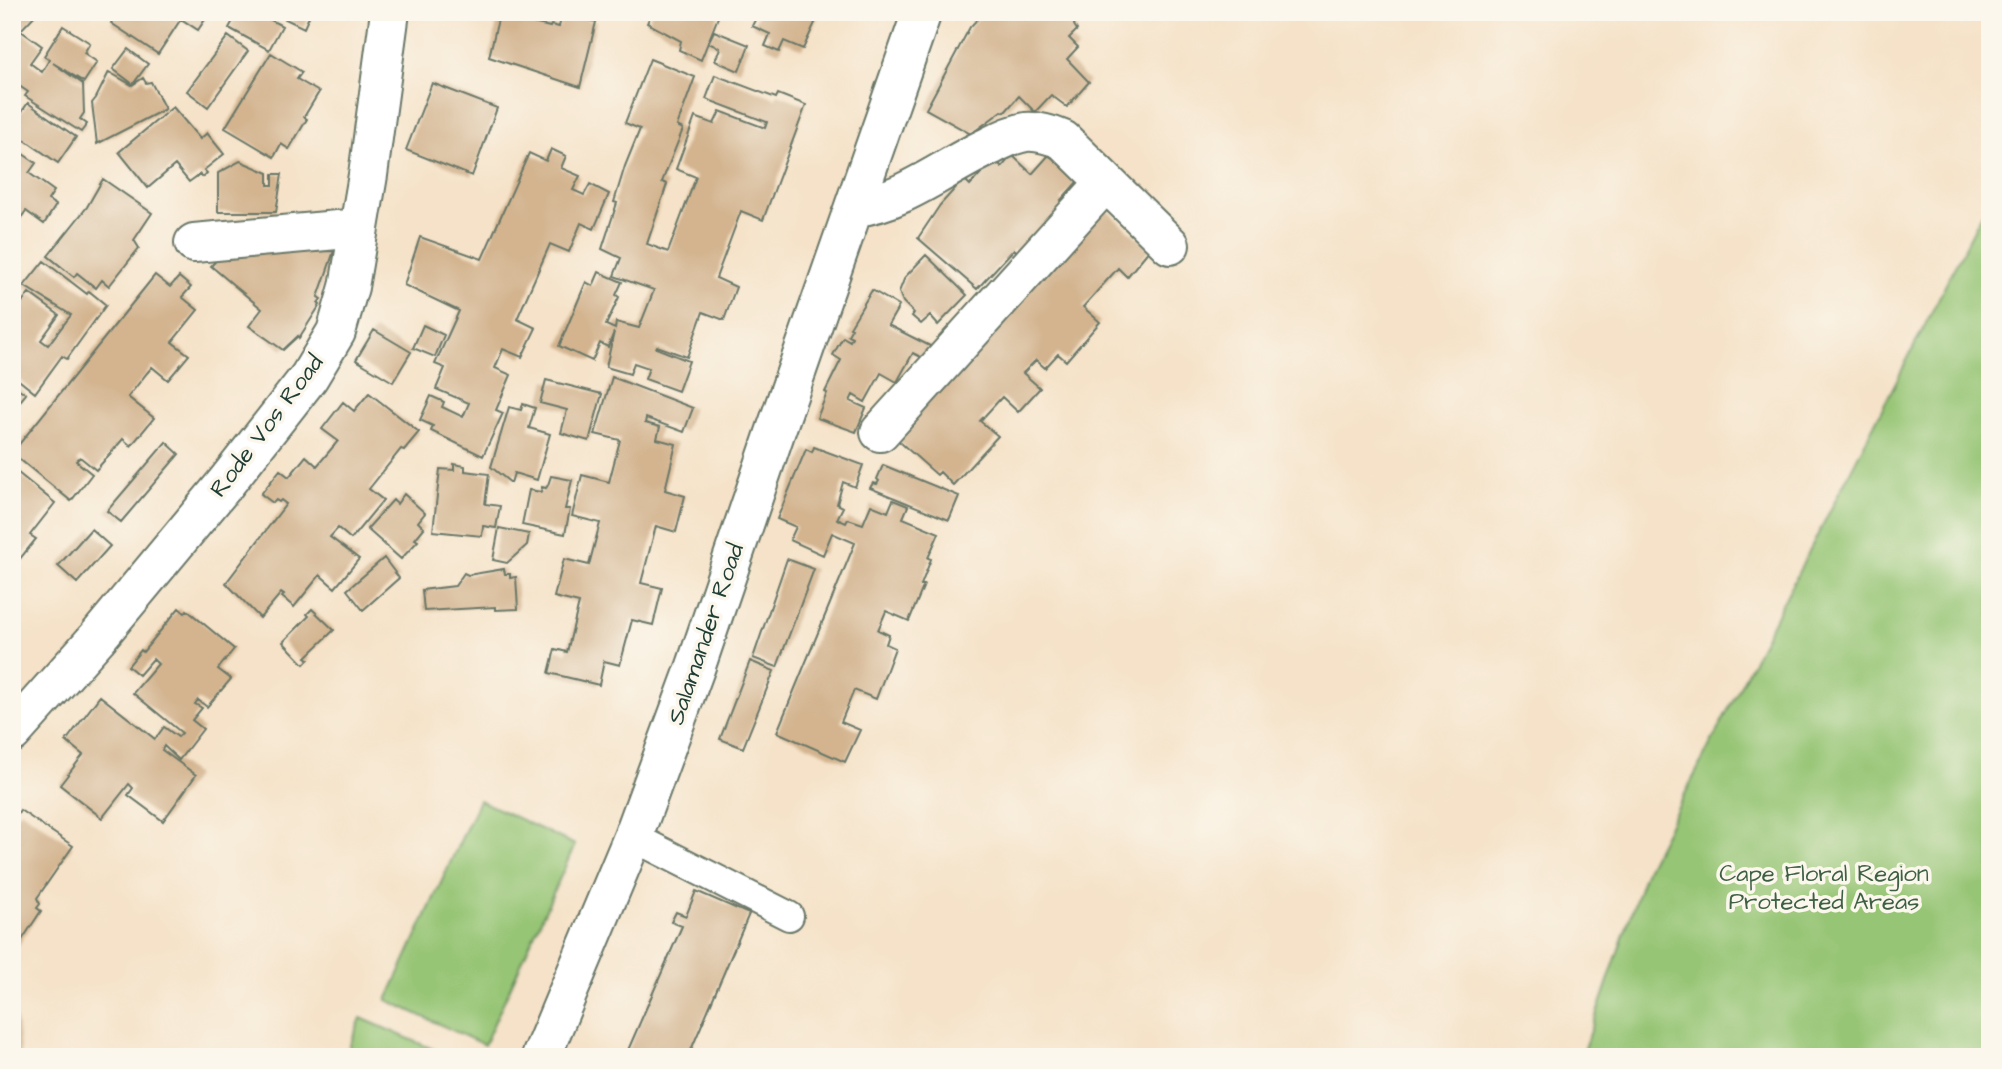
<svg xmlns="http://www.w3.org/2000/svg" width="2002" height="1069" viewBox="0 0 2002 1069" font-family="'Architects Daughter',sans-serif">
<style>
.green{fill:#96c574;stroke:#5a8154;stroke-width:2}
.building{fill:#d3b48f}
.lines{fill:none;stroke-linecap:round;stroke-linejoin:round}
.lane-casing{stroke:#6a7768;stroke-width:32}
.street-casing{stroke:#6a7768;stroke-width:42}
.lane{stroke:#fff;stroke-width:28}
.street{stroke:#fff;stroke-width:38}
.labels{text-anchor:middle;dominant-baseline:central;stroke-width:7;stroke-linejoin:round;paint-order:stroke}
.street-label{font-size:24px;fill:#1f3d34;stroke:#fbf7ec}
.park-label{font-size:24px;fill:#3d5f44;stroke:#fbf7ec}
</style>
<rect width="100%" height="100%" fill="#fbf7ec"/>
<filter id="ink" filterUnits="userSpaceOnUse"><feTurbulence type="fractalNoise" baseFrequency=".0143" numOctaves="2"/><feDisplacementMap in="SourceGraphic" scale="14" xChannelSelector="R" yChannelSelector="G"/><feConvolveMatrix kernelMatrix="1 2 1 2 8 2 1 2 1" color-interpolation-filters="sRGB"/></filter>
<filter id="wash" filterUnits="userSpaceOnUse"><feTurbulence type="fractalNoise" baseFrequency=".00686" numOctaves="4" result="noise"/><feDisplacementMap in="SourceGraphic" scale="28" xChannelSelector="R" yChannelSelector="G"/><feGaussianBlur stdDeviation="1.57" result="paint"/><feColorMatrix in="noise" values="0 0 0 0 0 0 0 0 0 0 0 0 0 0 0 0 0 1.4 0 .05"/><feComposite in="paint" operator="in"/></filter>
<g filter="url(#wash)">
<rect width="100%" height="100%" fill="#f5e2c8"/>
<path class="green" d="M 1990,198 L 1990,1057 L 1582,1057 L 1646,870 Z
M 479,800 L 575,845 L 484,1045 L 387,1000 Z
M 361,1018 L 451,1057 L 345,1057 Z"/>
<g id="blocks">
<path class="building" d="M 12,12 L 38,12 L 21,30 L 12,23 Z
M 118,12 L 210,12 L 198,30 L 181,19 L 158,54 L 111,23 Z
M 238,12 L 256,12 L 282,26 L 269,50 L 229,28 Z
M 271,12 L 311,12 L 304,28 Z
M 652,12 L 720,12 L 701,60 L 679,50 L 681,41 L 647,23 Z
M 759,12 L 820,12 L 803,49 L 784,41 L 779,52 L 765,46 L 770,34 L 752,26 Z
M 984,12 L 1079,12 L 1074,25 L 1077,30 L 1069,38 L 1078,47 L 1067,59 L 1089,82 L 1067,107 L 1051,95 L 1035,112 L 1019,96 L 1005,112 L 1002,111 L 971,134 L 926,109 L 970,27 Z
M 562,14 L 596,22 L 580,87 L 489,57 L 499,15 L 550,27 L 551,25 L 559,27 Z
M 63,26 L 90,43 L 84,53 L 97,62 L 84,82 L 53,63 L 83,84 L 84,113 L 80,119 L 87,124 L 81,132 L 25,96 L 28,92 L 12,81 L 12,43 L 21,31 L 42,46 L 30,63 L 42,72 L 49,60 L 44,56 Z
M 714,31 L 749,45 L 739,71 L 715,61 L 720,48 L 708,43 Z
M 228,36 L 248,51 L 208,107 L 187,91 Z
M 128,49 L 148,64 L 133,84 L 113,69 Z
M 271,53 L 302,72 L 297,79 L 319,92 L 304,117 L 307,119 L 289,149 L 281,144 L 274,157 L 225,128 Z
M 650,59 L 695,77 L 677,126 L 683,129 L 662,182 L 667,184 L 647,244 L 668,252 L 696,177 L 676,169 L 695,117 L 714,124 L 720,111 L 765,128 L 767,122 L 706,99 L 715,75 L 776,98 L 778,94 L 806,105 L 763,220 L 741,211 L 738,219 L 716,278 L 736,287 L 724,320 L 703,312 L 687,357 L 657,346 L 656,348 L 689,361 L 678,391 L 645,379 L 649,368 L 634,363 L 630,374 L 606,367 L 614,332 L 608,347 L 600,343 L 592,361 L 559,346 L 586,282 L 593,286 L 599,272 L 622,282 L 616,295 L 619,297 L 606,325 L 615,329 L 616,322 L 639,328 L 654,290 L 614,276 L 621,258 L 602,249 L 617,203 L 614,202 L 625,166 L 640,129 L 625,123 Z
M 109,72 L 132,85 L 143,78 L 146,83 L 151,82 L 165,109 L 97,144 L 92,103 L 96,98 Z
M 432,83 L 497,108 L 472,176 L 406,150 Z
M 28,103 L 76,137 L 58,163 L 12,131 L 12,125 Z
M 173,107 L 200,139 L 207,133 L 224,154 L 204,170 L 207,173 L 203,177 L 200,174 L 189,182 L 175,165 L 148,188 L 119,152 Z
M 551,149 L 566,156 L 561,168 L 580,176 L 573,190 L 584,195 L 590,184 L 609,194 L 594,229 L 581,223 L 569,252 L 550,244 L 517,319 L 536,328 L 522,357 L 503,349 L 495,368 L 511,375 L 496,410 L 503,413 L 483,456 L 431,431 L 433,426 L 420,420 L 431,396 L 444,402 L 442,407 L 463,417 L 469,403 L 436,389 L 445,368 L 435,364 L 459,311 L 404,285 L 420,237 L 482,259 L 529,153 L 546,161 Z
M 23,154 L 36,163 L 29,173 L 54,191 L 48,200 L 56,205 L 44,224 L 26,211 L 12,230 L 12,161 L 16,163 Z
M 1012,155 L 1032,174 L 1049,155 L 1078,181 L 1061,200 L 1066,204 L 1019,254 L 1014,249 L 977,289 L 918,238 L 940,205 L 960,183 L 966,181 L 970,185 L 994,159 L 1002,167 Z
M 240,161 L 268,173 L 268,185 L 273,185 L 273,174 L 282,174 L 276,212 L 218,212 L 218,173 Z
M 103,179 L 152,213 L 134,240 L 139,248 L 109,286 L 102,280 L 96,288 L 77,273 L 74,277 L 48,256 L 87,207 Z
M 1103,207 L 1150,249 L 1127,277 L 1118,268 L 1083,307 L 1100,322 L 1066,361 L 1058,354 L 1045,368 L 1036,360 L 1023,373 L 1040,388 L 1018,412 L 1002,397 L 980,421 L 998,436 L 953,485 L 940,472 L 937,475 L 893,436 Z
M 228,248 L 298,252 L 334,251 L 318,297 L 321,299 L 318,303 L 320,305 L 299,338 L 298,336 L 283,350 L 249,326 L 262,309 L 211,266 Z
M 926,255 L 967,295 L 938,325 L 930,316 L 921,324 L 912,316 L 914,313 L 903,302 L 899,292 L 905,277 Z
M 44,261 L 87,294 L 89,291 L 106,305 L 67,359 L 62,356 L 35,393 L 15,377 L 17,374 L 12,370 L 12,315 L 29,293 L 59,315 L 41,340 L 48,345 L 71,315 L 24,286 Z
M 155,275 L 170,287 L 179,277 L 191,287 L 182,297 L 198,310 L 172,342 L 189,355 L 168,380 L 152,367 L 147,373 L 128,397 L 154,418 L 131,446 L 123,439 L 96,470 L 80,457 L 76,461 L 92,474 L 71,501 L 12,453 Z
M 872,290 L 899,306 L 888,325 L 936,349 L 929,361 L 913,353 L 897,382 L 881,373 L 865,402 L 853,395 L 850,401 L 866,408 L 856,432 L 817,418 L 827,393 L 825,392 L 841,360 L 833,355 L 843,337 L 850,341 L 852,337 L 848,335 L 852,328 L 850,327 Z
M 423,325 L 444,335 L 435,357 L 413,348 Z
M 374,330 L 411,352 L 393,382 L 356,360 Z
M 612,377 L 693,408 L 684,432 L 646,418 L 645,423 L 660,427 L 657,439 L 676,444 L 665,490 L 685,496 L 676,532 L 656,526 L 641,583 L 662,588 L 653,625 L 632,620 L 620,665 L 604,661 L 599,685 L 549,673 L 555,649 L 567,652 L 579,603 L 554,597 L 564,559 L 589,565 L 600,523 L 572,516 L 582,475 L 609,482 L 620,440 L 595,434 Z
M 546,380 L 602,394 L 589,441 L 561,433 L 567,410 L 540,403 Z
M 12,384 L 26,394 L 12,411 Z
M 369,393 L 419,432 L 404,450 L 401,449 L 369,489 L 383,500 L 351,539 L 338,528 L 330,537 L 359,559 L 335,588 L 320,575 L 294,607 L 282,597 L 284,595 L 281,593 L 260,618 L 226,583 L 286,504 L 281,500 L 279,502 L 276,500 L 273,503 L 261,494 L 280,470 L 289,477 L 306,456 L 317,466 L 338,441 L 322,429 L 343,402 L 354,411 Z
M 523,404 L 535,408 L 529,428 L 550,434 L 537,480 L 514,473 L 511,483 L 491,467 L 509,407 L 521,410 Z
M 166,442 L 179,454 L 121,522 L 107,511 Z
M 814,447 L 863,465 L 855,487 L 843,482 L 837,504 L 843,507 L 837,519 L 846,523 L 848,519 L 863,524 L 871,505 L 888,512 L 893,500 L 908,506 L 903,518 L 939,533 L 928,558 L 931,559 L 921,585 L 924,585 L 909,621 L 886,611 L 878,630 L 889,635 L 886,644 L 895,648 L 876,699 L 854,690 L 841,722 L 860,730 L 845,762 L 777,732 L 855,543 L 832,533 L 823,555 L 790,540 L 796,527 L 777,519 L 806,449 L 812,452 Z
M 454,464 L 465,466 L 465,471 L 489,474 L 485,504 L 500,506 L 496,528 L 483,526 L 482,536 L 433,531 L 440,469 L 454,470 Z
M 883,465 L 959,496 L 949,520 L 870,488 L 873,483 L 877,484 L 879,481 L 877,479 Z
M 12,468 L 55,503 L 30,535 L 36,539 L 19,560 L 12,555 Z
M 551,476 L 572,480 L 565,509 L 570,509 L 565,534 L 522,525 L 529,490 L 541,492 L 542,487 L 546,488 L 548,485 Z
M 404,494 L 425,513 L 418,522 L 424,528 L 415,539 L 418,541 L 401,559 L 367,529 L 393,500 L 397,504 Z
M 499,528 L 529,534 L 527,545 L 507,563 L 493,560 Z
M 91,529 L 110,546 L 77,583 L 58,566 Z
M 384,558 L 399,578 L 363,610 L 347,590 Z
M 787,559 L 814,569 L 777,667 L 753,658 Z
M 504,569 L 505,574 L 510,574 L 510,578 L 516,577 L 518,609 L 495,610 L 495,607 L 424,611 L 422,590 L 455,586 L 464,573 L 468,575 Z
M 179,608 L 185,613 L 187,610 L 234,649 L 218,669 L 231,679 L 207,707 L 198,700 L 195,704 L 202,708 L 192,720 L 203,729 L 179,760 L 164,746 L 162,750 L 196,775 L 163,821 L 128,795 L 133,788 L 129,784 L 102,818 L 60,785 L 83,755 L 66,741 L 100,696 L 155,739 L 164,727 L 178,737 L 182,733 L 133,693 L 158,664 L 153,659 L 139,675 L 128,666 L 141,650 L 143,652 Z
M 312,609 L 334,630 L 306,657 L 309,659 L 304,664 L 283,642 L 309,616 L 307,614 Z
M 750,661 L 774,671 L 743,748 L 720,739 Z
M 20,810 L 73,846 L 37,898 L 40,904 L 37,908 L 41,911 L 18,946 L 12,945 L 12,822 Z
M 696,891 L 749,914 L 688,1057 L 625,1057 L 682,926 L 671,922 L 676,912 L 686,916 Z
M 12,993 L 14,993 L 21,1057 L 12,1057 Z"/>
</g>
</g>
<g filter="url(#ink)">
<use href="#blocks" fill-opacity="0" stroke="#6a7768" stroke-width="2"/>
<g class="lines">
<g class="lane-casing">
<path id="lane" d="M 633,837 L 789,916"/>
</g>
<g class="street-casing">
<path id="street" d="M 856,207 C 905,201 945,166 990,146 C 1001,140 1013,134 1026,132 C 1039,131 1051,135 1063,140 L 1170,245
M 194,243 L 359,228
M 880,432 L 1105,183
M 12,733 L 97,638 L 225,484 L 309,377 L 336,332 L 349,287 L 368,175 L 390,12
M 541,1057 L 633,837 L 696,666 L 775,433 L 922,12"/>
</g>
<use href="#lane" class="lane"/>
<use href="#street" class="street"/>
</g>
</g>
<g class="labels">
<g class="street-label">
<text transform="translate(267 426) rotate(-53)">Rode Vos Road</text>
<text transform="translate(706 634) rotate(-71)">Salamander Road</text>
</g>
<g class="park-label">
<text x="1824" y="874">Cape Floral Region<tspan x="1824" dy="28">Protected Areas</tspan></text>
</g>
</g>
<rect width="2002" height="1069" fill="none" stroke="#fbf7ec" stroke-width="42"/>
</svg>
